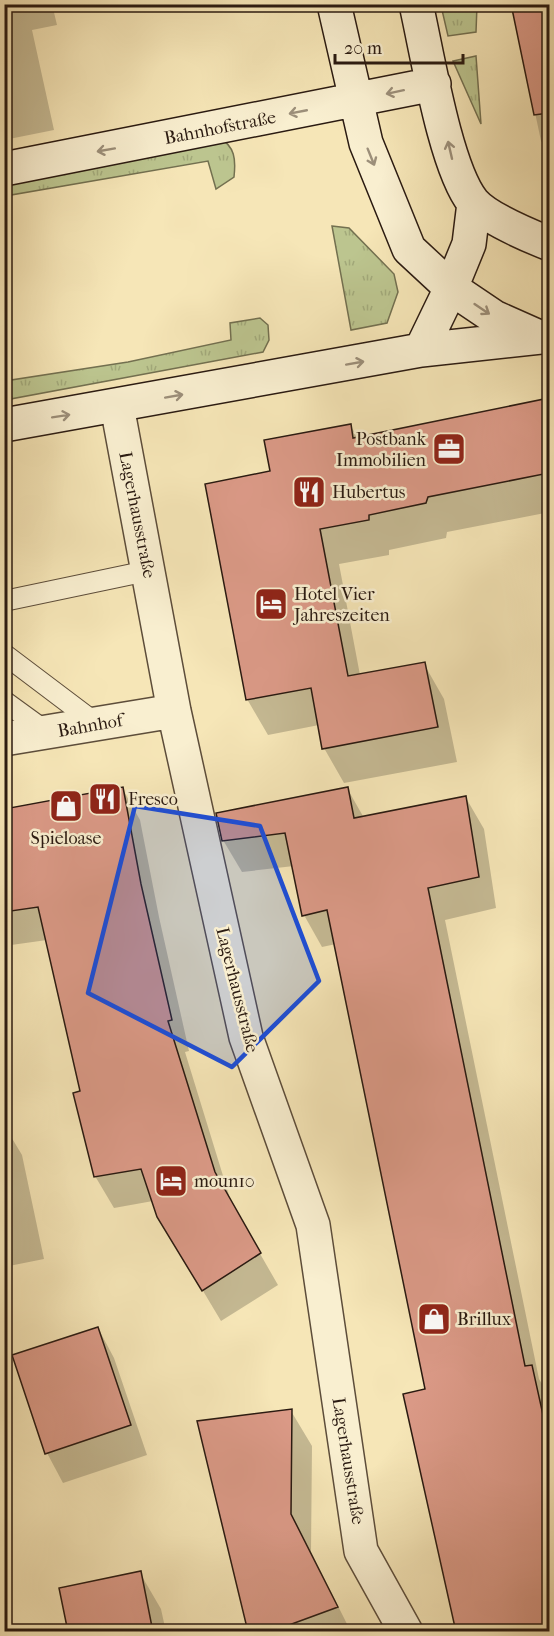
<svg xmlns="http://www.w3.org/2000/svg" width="554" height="1636" viewBox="0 0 554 1636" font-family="'IM FELL French Canon',serif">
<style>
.grass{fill:url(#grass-tufts);stroke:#737050;stroke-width:1.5}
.shadow{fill:#0003}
.building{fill:#da9986;stroke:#2a1a11;stroke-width:1.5}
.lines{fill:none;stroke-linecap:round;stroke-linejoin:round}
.lane-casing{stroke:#5d4d3a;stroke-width:22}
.street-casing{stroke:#5d4d3a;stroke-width:36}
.secondary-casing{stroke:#2a1a11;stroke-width:36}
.lane{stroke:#f9efd0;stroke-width:20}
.street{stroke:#f9efd0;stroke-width:33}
.secondary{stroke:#f9efd0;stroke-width:33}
.oneway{stroke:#9c8f7a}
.marked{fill:#1d4ed8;fill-opacity:0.2;stroke:#1d4ed8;stroke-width:4.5;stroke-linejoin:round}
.labels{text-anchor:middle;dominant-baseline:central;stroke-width:5;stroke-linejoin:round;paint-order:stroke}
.street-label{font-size:18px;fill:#2a1a11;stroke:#f9efd0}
.poi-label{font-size:18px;fill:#2a1a11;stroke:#f9efd0;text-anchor:start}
</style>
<defs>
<pattern id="grass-tufts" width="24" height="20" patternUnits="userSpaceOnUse" patternTransform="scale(1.5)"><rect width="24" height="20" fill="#bcc58f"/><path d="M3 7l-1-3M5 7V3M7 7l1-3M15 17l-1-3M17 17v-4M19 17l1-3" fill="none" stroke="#a2a97a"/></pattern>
</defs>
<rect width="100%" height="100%" fill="#f6e6b7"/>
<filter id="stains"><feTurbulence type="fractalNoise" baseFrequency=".00333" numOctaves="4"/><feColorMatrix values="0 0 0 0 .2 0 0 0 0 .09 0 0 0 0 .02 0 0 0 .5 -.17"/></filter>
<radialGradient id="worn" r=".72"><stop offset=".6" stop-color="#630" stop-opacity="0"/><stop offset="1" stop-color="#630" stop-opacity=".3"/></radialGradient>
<path class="grass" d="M 446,5 L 477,5 L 476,32 L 448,36 L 442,10 Z
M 476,56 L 481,124 L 453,61 Z
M 219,137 C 235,147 236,159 234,177 L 216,189 L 208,161 L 5,196 L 5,173 Z
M 332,226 L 349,228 L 394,274 L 398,292 L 387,323 L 351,330 Z
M 260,318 L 268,325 L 269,340 L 263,352 L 5,400 L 5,381 L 128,362 L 231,340 L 230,323 Z"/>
<path class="shadow" d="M 4,4 L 52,4 L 57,25 L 32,30 L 54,130 L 4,140 Z
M 512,4 L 550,4 L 550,155 L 541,141 Z
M 550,398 L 550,512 L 447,532 L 446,538 L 389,550 L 389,555 L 339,564 L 360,675 L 424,664 L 444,699 L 457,762 L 344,783 L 324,748 L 319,725 L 268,735 L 247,699 L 272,473 L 350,425 L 358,438 Z
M 122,788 L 140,820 L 159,917 L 189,1051 L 185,1052 L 232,1205 L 278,1285 L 221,1321 L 178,1249 L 153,1201 L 114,1208 L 95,1176 L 82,1092 L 47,940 L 4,946 L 4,811 Z
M 347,788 L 364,818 L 466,798 L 484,829 L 496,908 L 445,920 L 539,1379 L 550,1397 L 550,1632 L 458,1632 L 427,1390 L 336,944 L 322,947 L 304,915 L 294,866 L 242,872 L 223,840 Z
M 4,1125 L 22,1155 L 44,1259 L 4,1267 Z
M 98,1328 L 114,1358 L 147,1455 L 63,1483 L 47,1453 L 14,1356 Z
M 291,1411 L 312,1446 L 311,1552 L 351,1632 L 250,1632 Z
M 140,1573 L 161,1609 L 166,1632 L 70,1632 Z
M 4,1613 L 11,1624 L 10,1632 L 4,1632 Z"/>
<path class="building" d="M 511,4 L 549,4 L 549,113 L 534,115 Z
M 549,398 L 549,473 L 428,497 L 426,503 L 369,515 L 369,520 L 320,529 L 348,676 L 425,662 L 438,727 L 322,749 L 311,688 L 246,700 L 205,484 L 270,471 L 264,440 L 351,424 L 353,438 Z
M 123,787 L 141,884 L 172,1020 L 168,1021 L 215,1172 L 261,1253 L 202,1291 L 157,1217 L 141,1169 L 94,1177 L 73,1093 L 80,1091 L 38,907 L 4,912 L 4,809 Z
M 348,787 L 354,818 L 466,796 L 479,877 L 428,888 L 525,1366 L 532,1365 L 549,1442 L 549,1632 L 456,1632 L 403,1394 L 425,1389 L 327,910 L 302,916 L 285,833 L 222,841 L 216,813 Z
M 98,1327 L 131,1425 L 45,1454 L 12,1355 Z
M 292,1409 L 291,1514 L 338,1607 L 270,1632 L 248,1632 L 197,1421 Z
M 141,1571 L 153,1632 L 68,1632 L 59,1588 Z"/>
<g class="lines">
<g class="lane-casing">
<path id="lane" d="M 4,601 L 147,571
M 4,654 L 98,725
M 4,701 L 48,733"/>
</g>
<g class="street-casing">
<path id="street" d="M 117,406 L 174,711 L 246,1037 L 313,1225 L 361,1551 L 406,1632
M 4,739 L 174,711"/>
</g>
<g class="secondary-casing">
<path id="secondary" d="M 334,4 L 366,143 L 409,249 L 451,288 L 494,317 L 539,337
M 416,4 C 427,52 445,167 473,202 C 487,218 530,236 550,244
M 4,169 L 434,84
M 421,350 L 451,288 L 469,244 L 474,203
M 4,425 L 421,350 L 550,336"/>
</g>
<use href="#lane" class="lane"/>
<use href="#street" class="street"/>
<use href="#secondary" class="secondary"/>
</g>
<defs><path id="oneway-shaft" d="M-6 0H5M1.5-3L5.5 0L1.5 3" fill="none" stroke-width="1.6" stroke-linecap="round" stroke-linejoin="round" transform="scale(1.5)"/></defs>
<g class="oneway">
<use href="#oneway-shaft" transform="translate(395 92) rotate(168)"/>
<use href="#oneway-shaft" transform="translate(298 112) rotate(169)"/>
<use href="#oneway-shaft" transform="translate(106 150) rotate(170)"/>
<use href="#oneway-shaft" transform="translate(450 150) rotate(-103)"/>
<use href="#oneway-shaft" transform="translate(371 157) rotate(68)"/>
<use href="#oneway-shaft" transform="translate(482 309) rotate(34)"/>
<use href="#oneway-shaft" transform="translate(355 363) rotate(-10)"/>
<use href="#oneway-shaft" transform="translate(174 396) rotate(-10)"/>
<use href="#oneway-shaft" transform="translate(61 416) rotate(-9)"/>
</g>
<path class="marked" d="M 135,806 L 260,826 L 319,981 L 232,1067 L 88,993 Z"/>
<defs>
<g id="office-square" transform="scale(1.725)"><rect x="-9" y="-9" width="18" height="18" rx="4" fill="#8f2418" stroke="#f9efd0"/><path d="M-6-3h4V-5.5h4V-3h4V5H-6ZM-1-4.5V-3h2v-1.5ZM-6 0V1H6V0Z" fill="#fff"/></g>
<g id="restaurant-square" transform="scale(1.725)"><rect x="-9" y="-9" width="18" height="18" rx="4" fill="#8f2418" stroke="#f9efd0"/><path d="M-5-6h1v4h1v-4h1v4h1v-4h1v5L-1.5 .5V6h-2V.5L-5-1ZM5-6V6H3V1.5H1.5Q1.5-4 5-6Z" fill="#fff"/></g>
<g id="hotel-square" transform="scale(1.725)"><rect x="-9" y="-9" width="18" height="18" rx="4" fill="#8f2418" stroke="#f9efd0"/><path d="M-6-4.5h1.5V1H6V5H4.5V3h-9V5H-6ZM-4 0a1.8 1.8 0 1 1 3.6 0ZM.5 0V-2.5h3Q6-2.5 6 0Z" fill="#fff"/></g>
<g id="shop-square" transform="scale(1.725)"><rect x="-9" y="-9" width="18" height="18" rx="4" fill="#8f2418" stroke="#f9efd0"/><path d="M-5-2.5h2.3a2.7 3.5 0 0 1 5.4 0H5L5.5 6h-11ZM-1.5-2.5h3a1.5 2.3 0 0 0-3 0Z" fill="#fff"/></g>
</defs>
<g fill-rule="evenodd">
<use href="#office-square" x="449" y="449"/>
<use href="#restaurant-square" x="309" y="492"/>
<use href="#hotel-square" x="271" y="604"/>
<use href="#restaurant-square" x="105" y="799"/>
<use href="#shop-square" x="66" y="806"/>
<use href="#hotel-square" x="171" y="1181"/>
<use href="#shop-square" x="434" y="1319"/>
</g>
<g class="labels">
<g class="street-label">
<text transform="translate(220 128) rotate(-11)">Bahnhofstraße</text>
<text transform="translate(137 515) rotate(79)">Lagerhausstraße</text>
<text transform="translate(90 726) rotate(-10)">Bahnhof</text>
<text transform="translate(237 990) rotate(76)">Lagerhausstraße</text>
<text transform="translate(348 1461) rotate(81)">Lagerhausstraße</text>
</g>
<g class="poi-label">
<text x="426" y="439" text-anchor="end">Postbank<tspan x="426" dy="21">Immobilien</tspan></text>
<text x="332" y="492">Hubertus</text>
<text x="294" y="594">Hotel Vier<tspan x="294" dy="21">Jahreszeiten</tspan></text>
<text x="128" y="799">Fresco</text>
<text x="66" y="838" text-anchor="middle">Spieloase</text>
<text x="194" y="1181">moun10</text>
<text x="457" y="1319">Brillux</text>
</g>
</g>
<rect width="554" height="1636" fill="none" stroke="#f6e6b7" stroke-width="24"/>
<rect x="6" y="6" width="542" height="1624" fill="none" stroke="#2a1a11" stroke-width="3"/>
<rect x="12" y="12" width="530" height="1612" fill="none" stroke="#2a1a11" stroke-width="1.5"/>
<path d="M335 54v9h128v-9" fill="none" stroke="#2a1a11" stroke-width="3"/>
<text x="344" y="54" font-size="18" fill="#2a1a11" stroke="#f9efd0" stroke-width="4.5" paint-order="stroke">20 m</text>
<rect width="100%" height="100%" filter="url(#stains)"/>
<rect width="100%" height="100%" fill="url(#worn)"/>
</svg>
